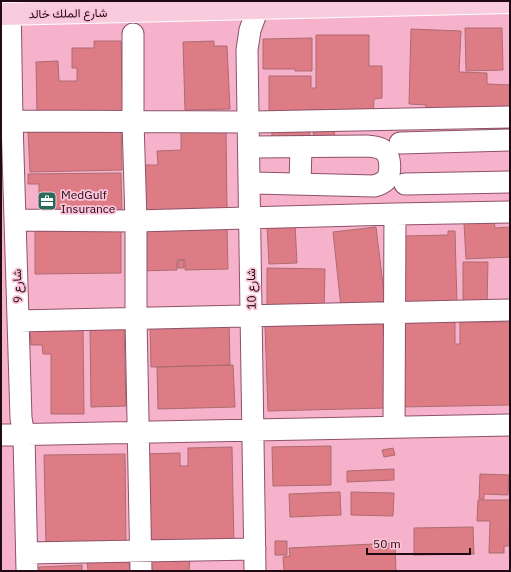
<svg xmlns="http://www.w3.org/2000/svg" width="511" height="572" viewBox="0 0 511 572" font-family="'IBM Plex Sans',Vazirmatn,sans-serif">
<style>
.building{fill:#de7c85;stroke:#ad6b70}
.lines{fill:none;stroke-linecap:round;stroke-linejoin:round}
.minor-casing{stroke:#8e526a;stroke-width:23}
.major-casing{stroke:#fff;stroke-width:24}
.minor{stroke:#fff;stroke-width:21}
.major{stroke:#f8ccdd;stroke-width:22}
.labels{text-anchor:middle;dominant-baseline:central;stroke-width:3.5;stroke-linejoin:round;paint-order:stroke}
.street-label{font-size:12px;fill:#210a14;stroke:#fbc3d8}
.poi-label{font-size:12px;fill:#210a14;stroke:#fbc3d8;text-anchor:start}
</style>
<rect width="100%" height="100%" fill="#f6b2cb"/>
<path class="building" d="M 465,28 L 502,28 L 503,70 L 466,71 Z
M 411,29 L 461,31 L 459,72 L 487,73 L 487,84 L 510,85 L 510,110 L 426,109 L 426,105 L 409,104 Z
M 316,35 L 369,35 L 369,66 L 382,66 L 382,98 L 374,99 L 373,116 L 269,112 L 269,76 L 311,76 L 311,88 L 316,88 Z
M 312,38 L 312,71 L 295,71 L 295,69 L 263,69 L 263,39 Z
M 94,41 L 121,41 L 123,112 L 37,115 L 36,62 L 58,61 L 59,81 L 77,81 L 77,68 L 72,68 L 72,48 L 94,48 Z
M 214,41 L 214,46 L 227,46 L 230,109 L 185,110 L 183,42 Z
M 334,126 L 335,140 L 314,141 L 313,127 Z
M 309,127 L 310,136 L 272,137 L 272,128 Z
M 121,128 L 122,170 L 30,172 L 28,131 Z
M 181,129 L 226,129 L 227,211 L 138,211 L 137,165 L 158,165 L 157,151 L 181,150 Z
M 121,173 L 122,214 L 39,215 L 39,184 L 28,184 L 28,174 Z
M 494,221 L 495,228 L 510,227 L 510,257 L 466,259 L 464,223 Z
M 295,224 L 297,263 L 269,264 L 267,226 Z
M 376,227 L 385,301 L 341,307 L 333,232 Z
M 227,228 L 228,269 L 185,270 L 185,259 L 177,260 L 177,270 L 137,271 L 136,231 Z
M 121,230 L 121,273 L 35,274 L 35,231 Z
M 448,231 L 455,231 L 457,306 L 399,308 L 405,236 L 448,235 Z
M 184,260 L 184,268 L 178,268 L 178,261 Z
M 463,262 L 488,262 L 487,305 L 463,305 Z
M 267,268 L 325,269 L 324,310 L 267,309 Z
M 229,322 L 230,365 L 151,367 L 150,324 Z
M 455,322 L 455,344 L 460,344 L 460,322 L 510,322 L 510,405 L 400,407 L 398,323 Z
M 383,323 L 386,408 L 268,411 L 265,326 Z
M 90,325 L 124,325 L 126,406 L 91,407 Z
M 30,327 L 83,327 L 84,414 L 51,414 L 51,354 L 43,354 L 42,345 L 31,345 Z
M 233,365 L 235,407 L 158,409 L 157,367 Z
M 331,446 L 331,485 L 273,486 L 272,447 Z
M 232,447 L 234,546 L 143,549 L 141,454 L 180,453 L 180,466 L 188,466 L 188,448 Z
M 393,448 L 395,455 L 384,457 L 382,450 Z
M 125,454 L 126,546 L 46,547 L 44,455 Z
M 394,469 L 394,480 L 347,482 L 347,471 Z
M 480,474 L 509,475 L 508,495 L 484,494 L 484,499 L 479,499 Z
M 340,492 L 341,515 L 290,517 L 289,494 Z
M 351,492 L 394,493 L 393,516 L 351,515 Z
M 478,500 L 510,500 L 509,546 L 504,546 L 504,553 L 489,553 L 490,521 L 477,521 Z
M 473,527 L 474,554 L 414,555 L 414,528 Z
M 275,541 L 287,541 L 287,555 L 275,555 Z
M 395,543 L 396,571 L 284,571 L 283,557 L 290,556 L 289,548 Z
M 147,558 L 190,558 L 189,571 L 147,571 Z
M 129,559 L 130,571 L 88,571 L 87,560 Z
M 82,565 L 82,571 L 39,571 L 39,567 Z"/>
<g class="lines">
<g class="minor-casing">
<path id="minor" d="M 10,1 L 12,121 L 21,418 L 24,436 L 27,571
M 133,34 L 133,121 L 136,221 L 136,319 L 141,571
M 12,121 L 248,122 L 510,117
M 400,143 L 510,140
M 249,147 L 368,146 C 374,147 382,147 386,153 C 391,159 391,174 386,180 C 383,183 378,185 374,186 L 250,183
M 300,184 L 301,147
M 405,184 L 510,182
M 15,220 L 136,221 L 395,214 L 510,212
M 18,321 L 510,310
M 394,427 L 395,214
M 1,435 L 510,425
M 27,553 L 255,549
M 255,571 L 247,50 L 250,30 L 258,8"/>
</g>
<g class="major-casing">
<path id="major" d="M 1,14 L 510,2"/>
</g>
<use href="#minor" class="minor"/>
<use href="#major" class="major"/>
</g>
<defs>
<g id="office-square" transform="scale(1)"><rect x="-9" y="-9" width="18" height="18" rx="4" fill="#296b5b" stroke="#fbc3d8"/><path d="M-6-3h4V-5.5h4V-3h4V5H-6ZM-1-4.5V-3h2v-1.5ZM-6 0V1H6V0Z" fill="#fff"/></g>
</defs>
<g fill-rule="evenodd">
<use href="#office-square" x="47" y="201"/>
</g>
<g class="labels">
<g class="street-label">
<text transform="translate(68 13) rotate(-1)">شارع الملك خالد</text>
<text transform="translate(17 286) rotate(-92)">شارع 9</text>
<text transform="translate(251 289) rotate(-91)">شارع 10</text>
</g>
<g class="poi-label">
<text x="61" y="194">MedGulf<tspan x="61" dy="14">Insurance</tspan></text>
</g>
</g>
<rect width="511" height="572" fill="none" stroke="#210a14" stroke-width="4"/>
<path d="M367 548v6h103v-6" fill="none" stroke="#210a14" stroke-width="2"/>
<text x="373" y="548" font-size="12" fill="#210a14" stroke="#fbc3d8" stroke-width="3" paint-order="stroke">50 m</text>
</svg>
